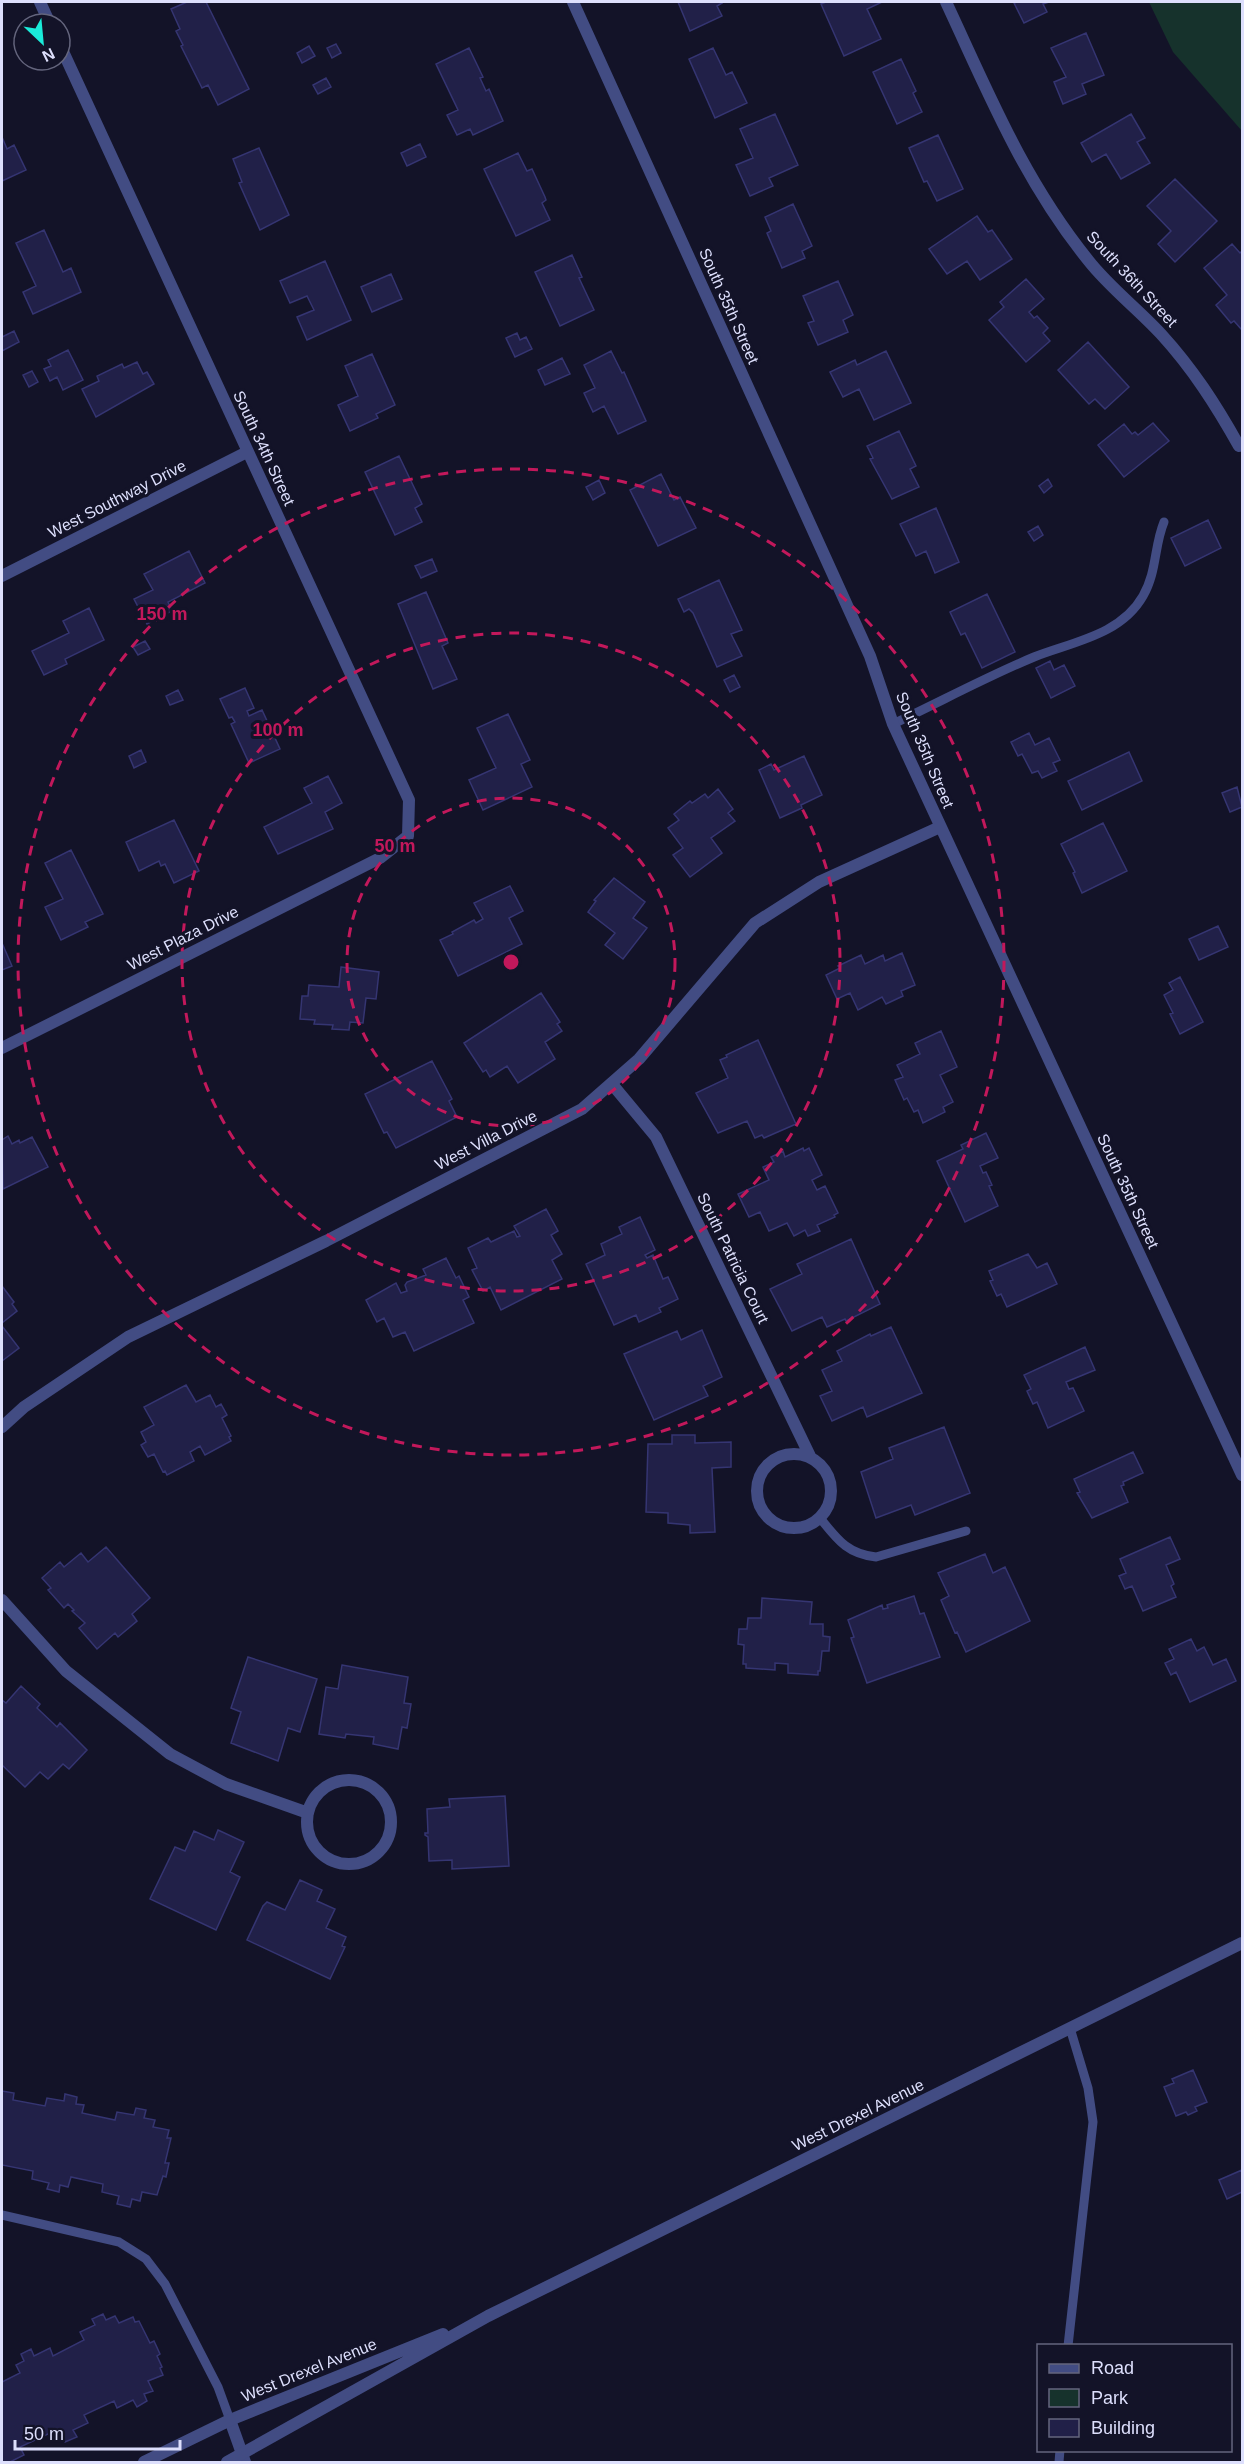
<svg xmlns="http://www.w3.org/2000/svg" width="1244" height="2464" viewBox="0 0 1244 2464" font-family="Helvetica,sans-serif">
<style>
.green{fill:#16322c}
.building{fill:#212048;stroke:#353572;stroke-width:1.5}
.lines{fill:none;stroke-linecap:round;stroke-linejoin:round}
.service{stroke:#424c83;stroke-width:9}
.minor{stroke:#424c83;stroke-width:12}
.tertiary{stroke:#424c83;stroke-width:12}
.ring{fill:none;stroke:#c2185b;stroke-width:3;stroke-dasharray:10 8}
.labels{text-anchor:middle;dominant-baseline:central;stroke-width:6;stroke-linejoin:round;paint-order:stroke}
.street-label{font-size:16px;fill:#dddffc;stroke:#131328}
.centre{fill:#c2185b;stroke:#131328;stroke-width:3}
.ring-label{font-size:18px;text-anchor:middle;font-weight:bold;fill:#c2185b;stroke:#131328;stroke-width:6;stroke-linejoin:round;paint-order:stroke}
</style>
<rect width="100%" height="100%" fill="#131328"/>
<path class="green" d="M 1149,2 L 1242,2 L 1242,131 L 1173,52 Z"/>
<path class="building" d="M 187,2 L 206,2 L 249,89 L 218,105 L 208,85 L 202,88 L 181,46 L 183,45 L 176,31 L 180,29 L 171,9 Z
M 678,2 L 721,2 L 722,3 L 717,6 L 722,16 L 690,31 Z
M 826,2 L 882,2 L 867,9 L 881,39 L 844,56 L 821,4 Z
M 1017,2 L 1049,2 L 1043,4 L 1047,12 L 1024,23 L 1014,3 Z
M 1086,33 L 1104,75 L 1082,84 L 1086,94 L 1063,104 L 1054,82 L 1066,77 L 1051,48 Z
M 336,44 L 341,53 L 332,58 L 327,48 Z
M 309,46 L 315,56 L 302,63 L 297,53 Z
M 469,48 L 483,77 L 480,78 L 486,91 L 489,89 L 503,121 L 473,135 L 470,129 L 457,135 L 447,115 L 458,110 L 436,64 Z
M 713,48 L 726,75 L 732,72 L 747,103 L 715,118 L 689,59 Z
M 901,59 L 916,91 L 913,93 L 922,112 L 897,124 L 873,72 Z
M 326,78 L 331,87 L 318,94 L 313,85 Z
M 775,114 L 798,165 L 769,178 L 773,186 L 750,196 L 736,165 L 753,158 L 740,129 Z
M 1131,114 L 1145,138 L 1137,142 L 1150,163 L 1121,179 L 1106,154 L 1092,162 L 1081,143 Z
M 938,135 L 963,189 L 937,201 L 927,181 L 924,182 L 909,148 Z
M 2,137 L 7,149 L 14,145 L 26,170 L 2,181 Z
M 420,144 L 426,157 L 407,166 L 401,153 Z
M 259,148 L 289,215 L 260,230 L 239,183 L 242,182 L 233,159 Z
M 518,153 L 527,171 L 532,169 L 545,197 L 546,200 L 542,203 L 550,220 L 516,236 L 484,169 Z
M 1175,179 L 1217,221 L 1175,262 L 1158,244 L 1171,231 L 1147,206 Z
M 793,204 L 812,246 L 802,251 L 805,258 L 782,268 L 767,233 L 771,231 L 765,217 Z
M 977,216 L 988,232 L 992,230 L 1012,259 L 980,280 L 967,261 L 947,274 L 929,249 Z
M 44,230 L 63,272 L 71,268 L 81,292 L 33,314 L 23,292 L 36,286 L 16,243 Z
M 1232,244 L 1240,253 L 1242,251 L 1242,330 L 1234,321 L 1231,323 L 1216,305 L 1227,295 L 1204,268 Z
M 572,255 L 582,277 L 579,278 L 594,310 L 560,326 L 535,272 Z
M 325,261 L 351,320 L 307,340 L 297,317 L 314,310 L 307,296 L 290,303 L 280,281 Z
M 391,274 L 402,299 L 372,312 L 361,287 Z
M 1026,279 L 1044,299 L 1029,312 L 1034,318 L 1037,316 L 1048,328 L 1043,333 L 1050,341 L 1026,362 L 989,320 L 1004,307 L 1000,302 Z
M 838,281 L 853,315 L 843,320 L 848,332 L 818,345 L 808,323 L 814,321 L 803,296 Z
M 14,331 L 19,342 L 2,351 L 2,337 Z
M 517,333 L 520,340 L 526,337 L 532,349 L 515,357 L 506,338 Z
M 1088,342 L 1129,387 L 1105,409 L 1095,399 L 1089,404 L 1058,370 Z
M 68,350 L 83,380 L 63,390 L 57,377 L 50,381 L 44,369 L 51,366 L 48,360 Z
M 611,351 L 622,373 L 624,372 L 646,421 L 618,434 L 604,406 L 593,412 L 584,393 L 595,388 L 584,365 Z
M 886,351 L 911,403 L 874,420 L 859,389 L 843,397 L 830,372 L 855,360 L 857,365 Z
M 372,354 L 395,405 L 376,414 L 378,418 L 350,431 L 338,405 L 358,396 L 345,366 Z
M 562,358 L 570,374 L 545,385 L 538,370 Z
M 137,362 L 143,374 L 147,372 L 154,384 L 96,417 L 82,389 L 99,381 L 97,376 L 122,364 L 124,368 Z
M 32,371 L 38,382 L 29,387 L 23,375 Z
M 1153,423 L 1169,441 L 1124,477 L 1098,445 L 1124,424 L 1132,434 L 1135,432 L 1138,435 Z
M 899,431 L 916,466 L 910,469 L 919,487 L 892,499 L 870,459 L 873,458 L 867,446 Z
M 399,456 L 422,504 L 415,508 L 422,522 L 395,535 L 365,472 Z
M 661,474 L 674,500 L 680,497 L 696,528 L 658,546 L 630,490 Z
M 1048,479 L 1052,486 L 1044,493 L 1039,486 Z
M 599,480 L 605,493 L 593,500 L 586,487 Z
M 936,508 L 959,562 L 935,573 L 926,551 L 916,556 L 900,524 Z
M 1208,520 L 1221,548 L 1185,566 L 1171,538 Z
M 1038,526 L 1043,535 L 1034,541 L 1028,532 Z
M 189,551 L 205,583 L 168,602 L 172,611 L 147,624 L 134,599 L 153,590 L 144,574 Z
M 432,559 L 437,571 L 421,578 L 415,566 Z
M 719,580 L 742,630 L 731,634 L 742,656 L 717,667 L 693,613 L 689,609 L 684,612 L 678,599 Z
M 426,592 L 448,643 L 442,646 L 457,679 L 433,689 L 398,604 Z
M 987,594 L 1015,652 L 982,668 L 965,633 L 961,635 L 950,612 Z
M 89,608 L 104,640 L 65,659 L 67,664 L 44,675 L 32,651 L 69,633 L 63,621 Z
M 145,641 L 150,649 L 138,655 L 133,647 Z
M 1050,661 L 1054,670 L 1064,665 L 1075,686 L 1051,698 L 1036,668 Z
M 734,675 L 740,687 L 730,692 L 724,680 Z
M 245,688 L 254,708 L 247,711 L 249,716 L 262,710 L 280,749 L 249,763 L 231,724 L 235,722 L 232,717 L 229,718 L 220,699 Z
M 178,690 L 183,700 L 170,705 L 166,696 Z
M 508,714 L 530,760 L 521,764 L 532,787 L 483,810 L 469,780 L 496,768 L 477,728 Z
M 1029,733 L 1035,745 L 1049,738 L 1060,760 L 1053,763 L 1057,771 L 1042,778 L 1038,771 L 1032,773 L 1022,754 L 1018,756 L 1011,742 Z
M 141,750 L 146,762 L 134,768 L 129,756 Z
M 1129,752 L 1142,781 L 1082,810 L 1068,781 Z
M 804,756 L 822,795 L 801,805 L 802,808 L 780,818 L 759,770 L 771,764 L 774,770 Z
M 328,776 L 342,803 L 325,812 L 333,829 L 278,854 L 264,827 L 312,803 L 304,788 Z
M 1237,787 L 1242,807 L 1230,812 L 1222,793 Z
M 718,789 L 733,809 L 728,813 L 735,821 L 711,838 L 722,853 L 690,877 L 673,855 L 683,848 L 668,828 L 679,820 L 674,814 L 690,801 L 692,803 L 705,794 L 708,798 Z
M 174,820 L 199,871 L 174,883 L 165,864 L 161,866 L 159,861 L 139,871 L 126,842 Z
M 1103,823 L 1127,871 L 1082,893 L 1073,873 L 1075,872 L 1061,844 Z
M 71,850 L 103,914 L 85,922 L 88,927 L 61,940 L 45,907 L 63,899 L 45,863 Z
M 614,878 L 645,902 L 633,918 L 647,928 L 623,959 L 605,945 L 615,933 L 588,912 L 596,901 L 594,900 Z
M 510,886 L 523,911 L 509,918 L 522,944 L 458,976 L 440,940 L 453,934 L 452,932 L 474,920 L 476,923 L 483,919 L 474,903 Z
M 1218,926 L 1228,947 L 1199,960 L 1189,939 Z
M 2,943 L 12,966 L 2,970 Z
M 902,953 L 915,985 L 901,991 L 903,996 L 886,1004 L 882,997 L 858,1010 L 850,993 L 837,999 L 826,975 L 840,968 L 838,966 L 861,955 L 865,964 L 883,955 L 885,961 Z
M 341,967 L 379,972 L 376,999 L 366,998 L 363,1023 L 350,1022 L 349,1030 L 332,1029 L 333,1025 L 314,1024 L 315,1020 L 300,1019 L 302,996 L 308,996 L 309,985 L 339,987 Z
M 1180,977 L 1203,1022 L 1180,1034 L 1170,1014 L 1173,1013 L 1164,995 L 1173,990 L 1169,983 Z
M 541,993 L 560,1022 L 557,1024 L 562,1031 L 545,1042 L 555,1059 L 518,1083 L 507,1066 L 490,1077 L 486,1070 L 483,1072 L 464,1043 Z
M 941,1031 L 957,1067 L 940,1075 L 953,1102 L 943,1107 L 945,1112 L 923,1123 L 918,1110 L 914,1112 L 907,1098 L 904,1100 L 895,1080 L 903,1077 L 897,1065 L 920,1054 L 915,1043 Z
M 758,1040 L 796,1124 L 764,1138 L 762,1135 L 755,1138 L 747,1121 L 718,1133 L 696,1093 L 728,1078 L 720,1060 L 727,1057 L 726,1055 Z
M 432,1061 L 452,1099 L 449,1101 L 457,1117 L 396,1148 L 387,1132 L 384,1133 L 365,1094 Z
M 986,1133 L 998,1158 L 980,1166 L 983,1173 L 986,1172 L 992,1185 L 989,1186 L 998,1206 L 965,1222 L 937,1161 L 963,1149 L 961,1145 Z
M 8,1136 L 12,1144 L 19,1140 L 20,1143 L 32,1137 L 48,1167 L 3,1189 L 2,1140 Z
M 803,1148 L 804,1151 L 809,1148 L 822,1175 L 812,1180 L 817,1190 L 825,1186 L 838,1213 L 834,1215 L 835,1217 L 817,1225 L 820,1231 L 808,1236 L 805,1230 L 794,1236 L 787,1223 L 769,1231 L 760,1212 L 749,1217 L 738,1194 L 769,1180 L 763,1167 L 774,1162 L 771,1157 L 783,1151 L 785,1157 Z
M 546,1209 L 558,1231 L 551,1235 L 562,1254 L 552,1260 L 562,1279 L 501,1310 L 490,1287 L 483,1291 L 472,1270 L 477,1268 L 468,1248 L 488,1238 L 491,1242 L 514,1231 L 517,1237 L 520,1236 L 514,1226 Z
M 640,1217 L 655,1250 L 645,1255 L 647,1258 L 653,1255 L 663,1279 L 668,1277 L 678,1299 L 659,1308 L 661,1312 L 639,1322 L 636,1315 L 614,1325 L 586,1264 L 605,1255 L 601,1244 L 622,1234 L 619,1227 Z
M 851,1239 L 880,1304 L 846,1321 L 845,1319 L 827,1327 L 822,1317 L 792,1331 L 770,1289 L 802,1274 L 797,1264 Z
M 1028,1254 L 1037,1268 L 1047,1263 L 1057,1284 L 1007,1307 L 1001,1294 L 997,1296 L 990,1281 L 993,1280 L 989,1271 Z
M 446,1258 L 456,1278 L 459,1276 L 469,1297 L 463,1300 L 474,1323 L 414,1351 L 405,1332 L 393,1337 L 384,1318 L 377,1322 L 366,1300 L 396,1283 L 401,1293 L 407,1291 L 405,1285 L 407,1282 L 426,1275 L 423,1269 Z
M 2,1286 L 14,1302 L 12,1304 L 17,1311 L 2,1323 Z
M 2,1326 L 19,1348 L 2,1361 L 2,1364 Z
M 891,1327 L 922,1393 L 867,1417 L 863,1407 L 832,1421 L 820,1396 L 832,1391 L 822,1370 L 842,1361 L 837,1351 L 870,1334 L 871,1336 Z
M 702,1330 L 722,1377 L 703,1386 L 708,1396 L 654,1420 L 624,1354 L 677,1331 L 681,1340 Z
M 1085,1347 L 1095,1370 L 1066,1382 L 1069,1389 L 1073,1388 L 1084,1411 L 1048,1428 L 1037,1402 L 1033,1404 L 1027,1391 L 1031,1389 L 1024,1375 Z
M 186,1385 L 196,1402 L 210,1395 L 216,1407 L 221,1404 L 227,1415 L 222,1418 L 231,1436 L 229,1437 L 231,1441 L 205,1455 L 200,1446 L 190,1452 L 194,1461 L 167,1475 L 165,1471 L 163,1472 L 154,1454 L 148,1457 L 141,1445 L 146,1442 L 141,1432 L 154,1425 L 144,1407 Z
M 944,1427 L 970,1493 L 915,1515 L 911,1505 L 876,1518 L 861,1472 L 893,1459 L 889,1448 Z
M 672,1435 L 695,1435 L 695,1443 L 731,1442 L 731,1467 L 712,1468 L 715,1532 L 690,1533 L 690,1525 L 668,1523 L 668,1513 L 646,1512 L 648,1444 L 672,1444 Z
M 1133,1452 L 1143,1473 L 1123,1482 L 1124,1485 L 1121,1486 L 1128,1502 L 1092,1518 L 1077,1493 L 1080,1492 L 1074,1479 Z
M 1170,1537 L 1180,1559 L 1166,1565 L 1174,1584 L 1171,1586 L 1176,1597 L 1143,1611 L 1132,1586 L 1125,1589 L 1119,1576 L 1126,1573 L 1120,1559 Z
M 106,1547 L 150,1598 L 132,1614 L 137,1621 L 118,1637 L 115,1633 L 97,1649 L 79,1628 L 85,1623 L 72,1611 L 74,1610 L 68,1604 L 64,1608 L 48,1590 L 51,1588 L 42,1578 L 60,1562 L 64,1567 L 81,1553 L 88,1562 Z
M 985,1554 L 993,1573 L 1005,1567 L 1030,1621 L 966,1652 L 957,1632 L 955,1633 L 941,1600 L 949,1596 L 938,1573 Z
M 914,1596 L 920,1614 L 924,1613 L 940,1657 L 867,1683 L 851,1638 L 854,1637 L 848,1620 L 882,1605 L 883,1609 L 888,1608 L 887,1605 Z
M 762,1598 L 812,1602 L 810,1624 L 823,1624 L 823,1636 L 830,1637 L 829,1651 L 822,1651 L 820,1671 L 818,1671 L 818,1675 L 788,1673 L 788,1664 L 775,1663 L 775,1670 L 746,1668 L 746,1664 L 743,1664 L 744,1645 L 738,1644 L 739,1629 L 747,1629 L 748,1618 L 761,1618 Z
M 1191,1639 L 1197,1651 L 1204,1647 L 1213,1665 L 1226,1659 L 1236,1681 L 1190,1702 L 1176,1672 L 1171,1675 L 1165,1663 L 1174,1659 L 1169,1649 Z
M 248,1657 L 317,1679 L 300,1732 L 288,1728 L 278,1761 L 231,1743 L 241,1712 L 231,1708 Z
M 342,1665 L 408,1677 L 404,1703 L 411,1704 L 407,1728 L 402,1727 L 398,1749 L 373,1744 L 374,1737 L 346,1734 L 345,1738 L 319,1734 L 326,1687 L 338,1689 Z
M 21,1686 L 40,1704 L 37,1708 L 57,1727 L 60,1723 L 87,1750 L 69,1769 L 63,1764 L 48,1779 L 40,1772 L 25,1787 L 2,1765 L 2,1700 L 6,1703 Z
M 505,1796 L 509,1866 L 452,1869 L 452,1860 L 429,1861 L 428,1837 L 425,1835 L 425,1833 L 428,1833 L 427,1809 L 450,1807 L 449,1799 Z
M 218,1830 L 244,1842 L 230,1872 L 240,1877 L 216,1930 L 150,1899 L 175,1847 L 185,1851 L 194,1831 L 214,1840 Z
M 300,1880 L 322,1890 L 317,1901 L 335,1909 L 326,1928 L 346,1937 L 342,1946 L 345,1947 L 330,1979 L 247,1940 L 263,1906 L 267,1902 L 285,1910 Z
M 1193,2070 L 1207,2102 L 1195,2107 L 1197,2111 L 1188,2115 L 1186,2112 L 1176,2116 L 1164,2087 L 1174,2083 L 1172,2079 Z
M 2,2091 L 14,2093 L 13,2100 L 45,2106 L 47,2098 L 64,2101 L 65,2094 L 77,2097 L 76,2104 L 84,2105 L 82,2113 L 115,2120 L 117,2112 L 134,2115 L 136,2108 L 146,2110 L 144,2118 L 155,2120 L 153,2127 L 169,2130 L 167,2138 L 171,2138 L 165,2163 L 169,2163 L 166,2177 L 163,2176 L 157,2195 L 142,2192 L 140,2201 L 132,2199 L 130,2207 L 117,2204 L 119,2196 L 102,2192 L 103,2184 L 71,2177 L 68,2187 L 60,2185 L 59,2192 L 47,2189 L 49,2183 L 32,2179 L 33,2171 L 2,2165 Z
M 1242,2170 L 1242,2192 L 1227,2199 L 1219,2180 Z
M 103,2314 L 106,2320 L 115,2316 L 119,2323 L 133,2317 L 135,2322 L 139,2321 L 150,2343 L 154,2341 L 160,2354 L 157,2356 L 162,2367 L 160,2368 L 163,2375 L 148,2381 L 153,2391 L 144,2394 L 147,2401 L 137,2407 L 133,2400 L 117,2408 L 114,2401 L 84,2415 L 88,2423 L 73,2430 L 77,2437 L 65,2442 L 62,2436 L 53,2441 L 50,2433 L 20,2447 L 24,2455 L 10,2462 L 2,2462 L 2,2382 L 20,2373 L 16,2365 L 24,2361 L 21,2354 L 31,2349 L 34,2356 L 50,2348 L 53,2356 L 84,2340 L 80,2332 L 95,2325 L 92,2319 Z"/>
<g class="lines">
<path class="service" d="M 893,724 C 940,702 986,677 1034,657 C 1072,642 1121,635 1143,596 C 1157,572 1154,546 1164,522
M 820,1518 C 837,1539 847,1554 876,1557 L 966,1531
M 2,2215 L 119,2242 L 146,2259 L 165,2284 L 218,2387 L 230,2420
M 1068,2346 L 1093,2122 L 1088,2088 L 1070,2028
M 1059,2462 L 1060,2450"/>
<path class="minor" d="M 40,2 L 50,24
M 573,2 L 870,656 L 893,724 L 1242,1475
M 946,2 C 989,94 1023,179 1088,260 C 1109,287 1138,309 1161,334 C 1193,369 1216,405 1239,446
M 2,576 L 247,452
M 2,1048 L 380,858 L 408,836 L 409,800 L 60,45
M 612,1084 L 656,1137 L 810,1456
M 2,1427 L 24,1407 L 128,1337 L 326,1241 L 582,1109 L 639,1059 L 755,923 L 819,882 L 940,827
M757 1491a37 37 0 1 1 74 0a37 37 0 1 1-74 0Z
M 2,1600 L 66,1671 L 170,1754 L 226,1784 L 308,1813
M307 1822a42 42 0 1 1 84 0a42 42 0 1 1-84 0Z
M 230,2420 L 245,2462"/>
<path class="tertiary" d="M 144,2462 L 230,2420 L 443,2334
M 227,2462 L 488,2316 L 1242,1943"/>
</g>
<g class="ring">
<circle cx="511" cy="962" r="164"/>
<circle cx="511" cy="962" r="329"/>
<circle cx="511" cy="962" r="493"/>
</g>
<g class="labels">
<g class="street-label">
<text transform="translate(1132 279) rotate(47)">South 36th Street</text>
<text transform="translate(729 306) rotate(66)">South 35th Street</text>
<text transform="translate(264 448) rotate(65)">South 34th Street</text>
<text transform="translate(117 499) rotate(-27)">West Southway Drive</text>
<text transform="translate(925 750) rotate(67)">South 35th Street</text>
<text transform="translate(183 938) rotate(-27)">West Plaza Drive</text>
<text transform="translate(486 1140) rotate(-27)">West Villa Drive</text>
<text transform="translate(1128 1191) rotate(65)">South 35th Street</text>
<text transform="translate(733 1258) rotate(64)">South Patricia Court</text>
<text transform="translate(858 2115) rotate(-26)">West Drexel Avenue</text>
<text transform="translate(309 2370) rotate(-22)">West Drexel Avenue</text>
</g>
</g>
<circle cx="511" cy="962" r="9" class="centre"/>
<g class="ring-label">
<text x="162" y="620">150 m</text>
<text x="278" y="736">100 m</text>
<text x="395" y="852">50 m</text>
</g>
<rect width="1244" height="2464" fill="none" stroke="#dddffc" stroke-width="6"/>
<rect x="1037" y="2344" width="195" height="108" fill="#131328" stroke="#64657d" stroke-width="1.5"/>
<rect x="1049" y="2364" width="30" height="9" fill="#424c83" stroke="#64657d" stroke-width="1.5"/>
<text x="1091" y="2374" font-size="18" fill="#dddffc">Road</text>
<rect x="1049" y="2389" width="30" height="18" fill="#16322c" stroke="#64657d" stroke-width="1.5"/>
<text x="1091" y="2404" font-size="18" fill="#dddffc">Park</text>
<rect x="1049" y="2419" width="30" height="18" fill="#212048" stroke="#64657d" stroke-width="1.5"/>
<text x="1091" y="2434" font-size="18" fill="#dddffc">Building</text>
<g transform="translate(42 42) rotate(154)"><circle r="28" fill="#131328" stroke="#64657d" stroke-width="1.5"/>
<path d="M0-4.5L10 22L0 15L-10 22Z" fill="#1aebd9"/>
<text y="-9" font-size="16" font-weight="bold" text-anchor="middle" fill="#dddffc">N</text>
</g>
<path d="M15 2440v9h165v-9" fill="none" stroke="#dddffc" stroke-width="3"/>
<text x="24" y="2440" font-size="18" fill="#dddffc" stroke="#131328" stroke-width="4.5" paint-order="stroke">50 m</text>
</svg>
